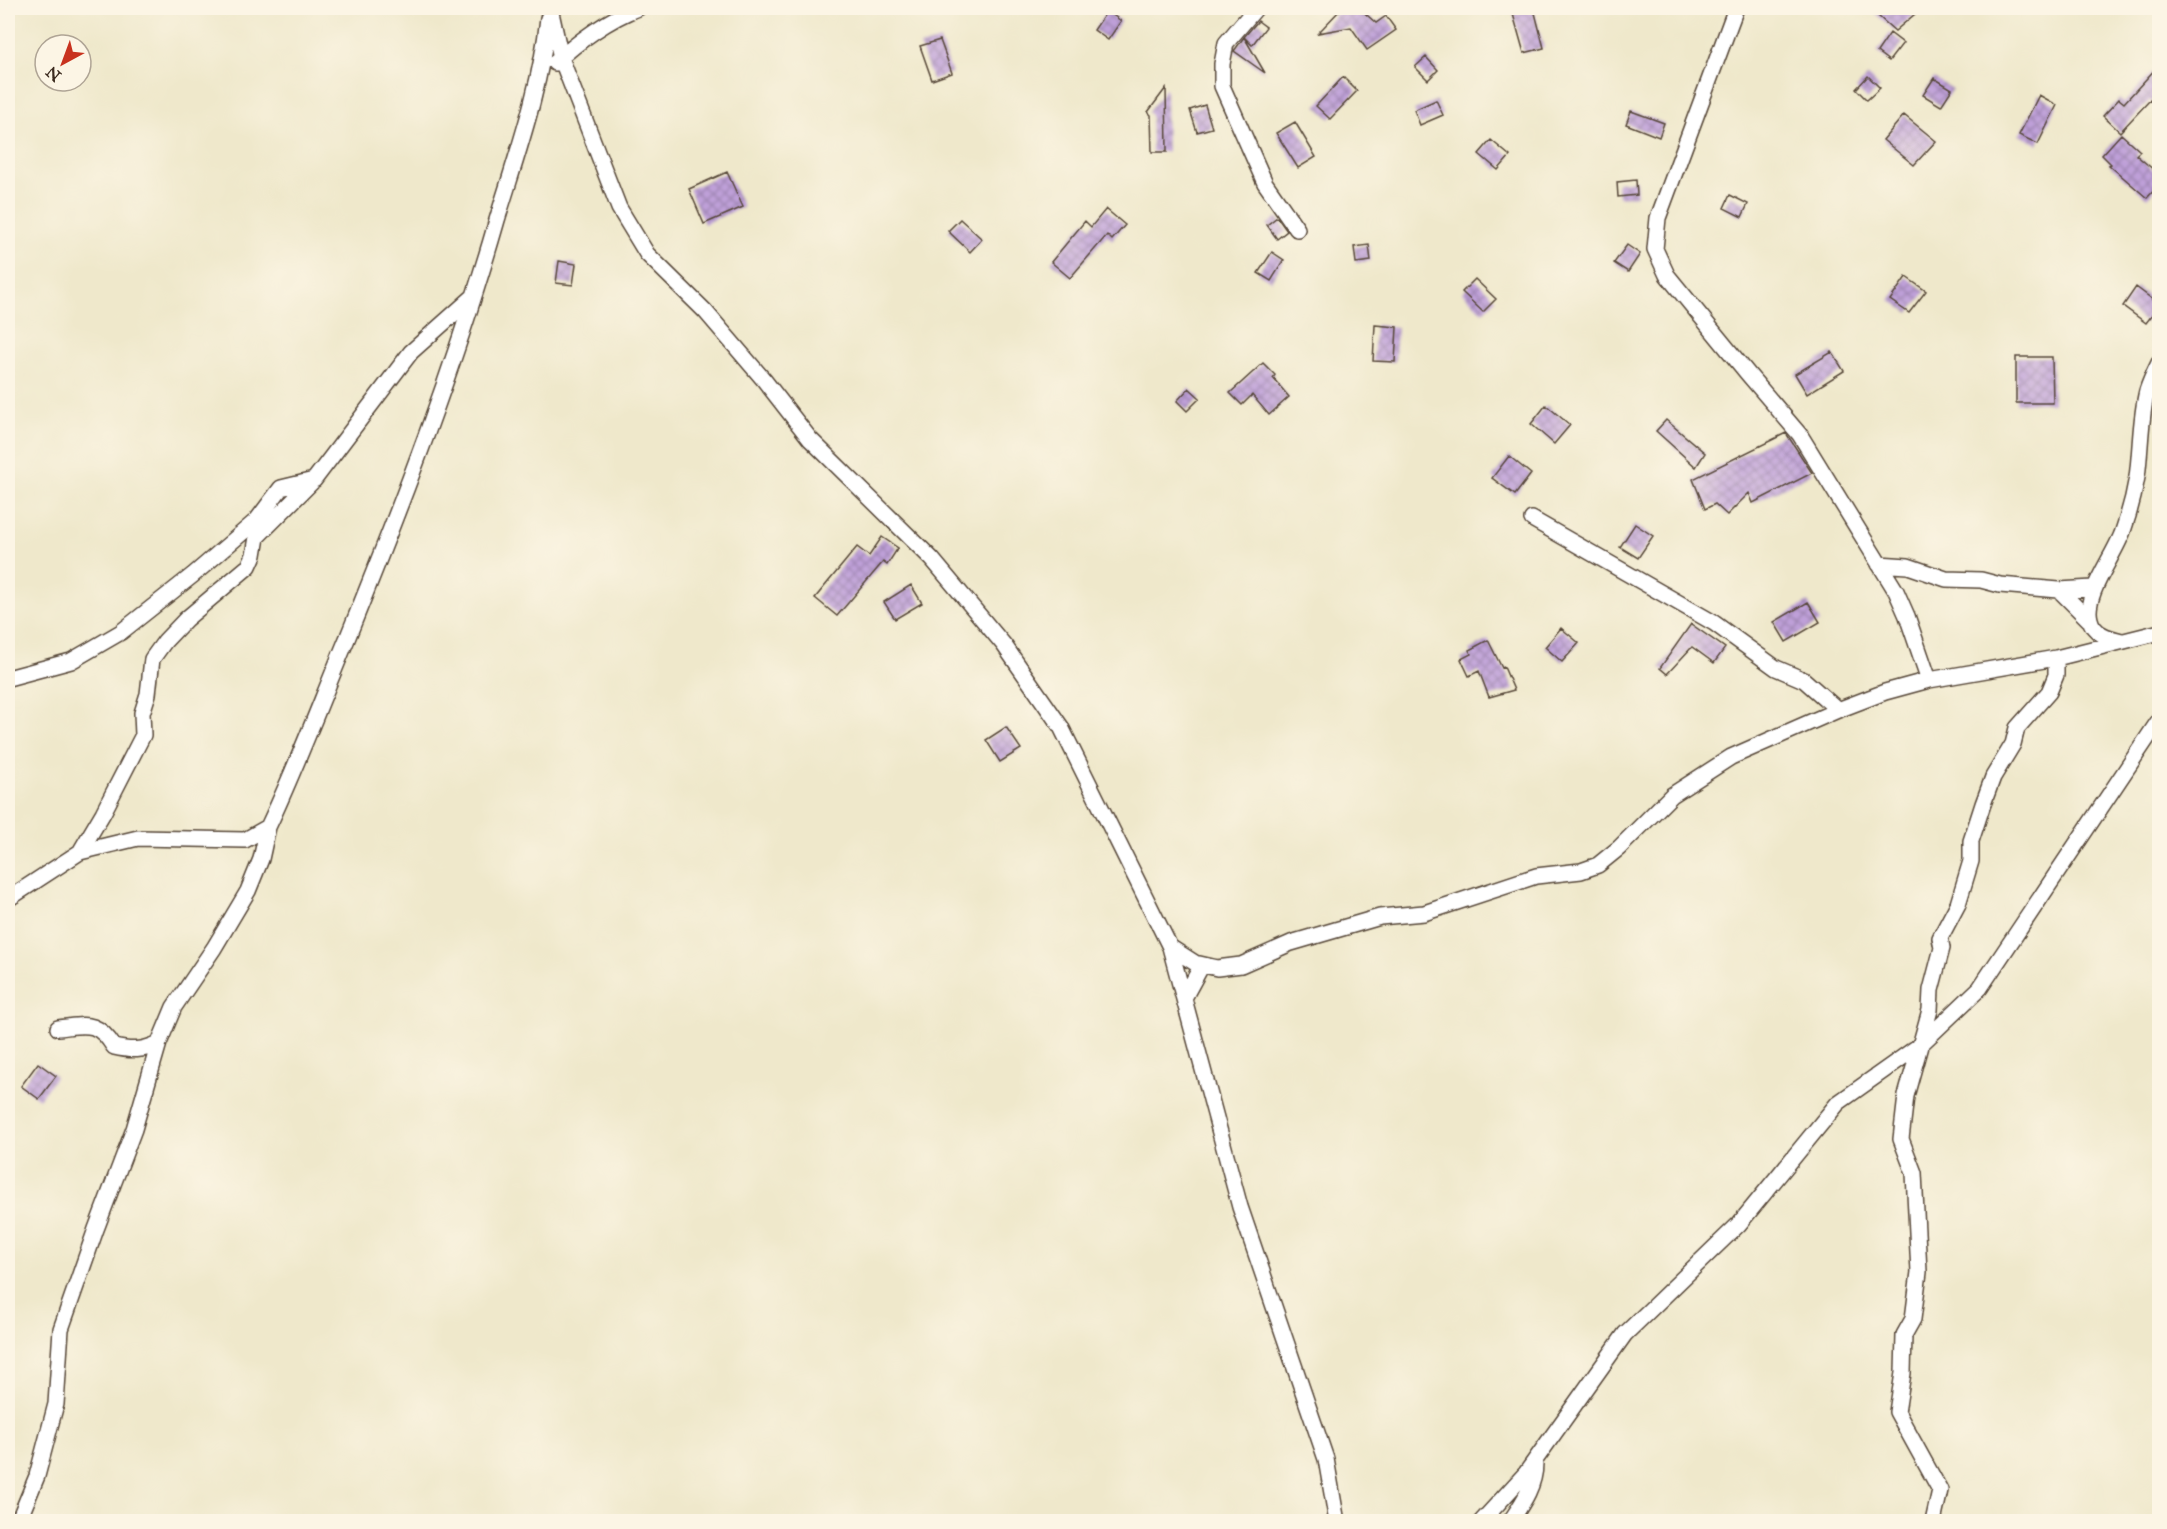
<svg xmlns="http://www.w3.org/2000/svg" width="2167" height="1529" viewBox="0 0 2167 1529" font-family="'IM FELL Great Primer',serif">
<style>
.building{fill:url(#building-cross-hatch)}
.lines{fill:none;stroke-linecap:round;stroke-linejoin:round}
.street-casing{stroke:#564638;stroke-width:18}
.street{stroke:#fff;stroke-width:15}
</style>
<defs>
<pattern id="building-cross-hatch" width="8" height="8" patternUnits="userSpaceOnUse" patternTransform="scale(1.5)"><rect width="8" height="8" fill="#bfa0d9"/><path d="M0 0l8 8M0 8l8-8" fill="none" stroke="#9c83af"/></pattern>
</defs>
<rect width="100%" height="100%" fill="#fcf5e5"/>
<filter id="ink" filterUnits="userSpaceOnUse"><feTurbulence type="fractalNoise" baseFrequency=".0167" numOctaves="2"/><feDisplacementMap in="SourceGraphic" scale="12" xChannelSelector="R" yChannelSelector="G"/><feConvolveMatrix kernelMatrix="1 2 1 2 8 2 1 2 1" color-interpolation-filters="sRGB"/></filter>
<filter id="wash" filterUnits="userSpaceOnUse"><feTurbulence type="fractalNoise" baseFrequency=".008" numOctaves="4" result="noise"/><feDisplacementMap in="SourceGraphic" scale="24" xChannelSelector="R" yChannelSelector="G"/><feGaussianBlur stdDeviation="1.35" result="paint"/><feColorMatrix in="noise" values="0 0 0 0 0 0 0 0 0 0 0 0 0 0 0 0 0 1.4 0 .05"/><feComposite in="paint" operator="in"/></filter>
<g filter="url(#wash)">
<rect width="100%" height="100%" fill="#efe8cb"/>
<g id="blocks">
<path class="building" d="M 1342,8 L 1359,8 L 1376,23 L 1386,16 L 1396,30 L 1367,50 L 1351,27 L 1318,33 Z
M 1869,8 L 1922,8 L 1895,31 Z
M 1534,9 L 1544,48 L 1524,53 L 1513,14 Z
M 1107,11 L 1121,21 L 1108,40 L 1094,30 Z
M 1258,21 L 1266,27 L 1252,45 L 1244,37 Z
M 1890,33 L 1903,43 L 1889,61 L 1877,52 Z
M 1244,37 L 1265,73 L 1234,51 Z
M 940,40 L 952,73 L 932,80 L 920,46 Z
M 1426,57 L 1438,70 L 1428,80 L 1415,67 Z
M 2160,64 L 2160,109 L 2150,100 L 2120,132 L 2103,116 L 2119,99 L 2124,103 Z
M 1868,76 L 1880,88 L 1867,100 L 1856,89 Z
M 1343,77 L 1357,91 L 1330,119 L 1316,106 Z
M 1934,78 L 1952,89 L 1941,106 L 1923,95 Z
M 1166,88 L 1167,152 L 1152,152 L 1151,115 L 1148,112 Z
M 2039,95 L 2057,105 L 2038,144 L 2019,135 Z
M 1436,100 L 1443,115 L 1420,125 L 1414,110 Z
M 1205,105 L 1212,128 L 1197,132 L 1190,110 Z
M 1631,111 L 1664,123 L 1659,137 L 1626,124 Z
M 1904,115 L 1936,141 L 1914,165 L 1883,140 Z
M 1295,122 L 1316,157 L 1298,168 L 1276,133 Z
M 2121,134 L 2140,151 L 2136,155 L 2160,175 L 2160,184 L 2147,198 L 2109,165 L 2111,164 L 2102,155 Z
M 1491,140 L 1510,156 L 1498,170 L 1479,154 Z
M 727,172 L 743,207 L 704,224 L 689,189 Z
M 1636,180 L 1637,195 L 1618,197 L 1617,182 Z
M 1730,195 L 1748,204 L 1742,217 L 1724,208 Z
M 1106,209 L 1125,225 L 1112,240 L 1107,235 L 1070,278 L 1051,262 L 1085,221 L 1091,227 Z
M 1277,217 L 1287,231 L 1277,239 L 1267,225 Z
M 960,219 L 982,239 L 970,252 L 948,231 Z
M 1369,245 L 1371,261 L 1356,263 L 1354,247 Z
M 1627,245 L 1640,254 L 1628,272 L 1614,263 Z
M 1272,252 L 1284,260 L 1271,281 L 1258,273 Z
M 559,261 L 576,264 L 573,285 L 556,283 Z
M 1906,277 L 1926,291 L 1909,313 L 1890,300 Z
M 1475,279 L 1496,299 L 1483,312 L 1462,292 Z
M 2136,287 L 2160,305 L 2146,323 L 2123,306 Z
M 1375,325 L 1397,327 L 1395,362 L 1373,361 Z
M 1832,352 L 1844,371 L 1807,394 L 1795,374 Z
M 2016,357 L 2052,357 L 2053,403 L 2016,403 Z
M 1263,363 L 1275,375 L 1273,378 L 1289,397 L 1269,415 L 1252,395 L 1242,405 L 1230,393 Z
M 1189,388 L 1200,398 L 1187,411 L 1177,401 Z
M 1546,405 L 1570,425 L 1554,444 L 1531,424 Z
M 1666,420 L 1705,453 L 1696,467 L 1656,431 Z
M 1786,433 L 1812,473 L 1753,503 L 1749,493 L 1727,515 L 1715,504 L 1705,509 L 1693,479 Z
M 1509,456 L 1531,474 L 1515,495 L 1492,478 Z
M 1635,524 L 1653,536 L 1638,558 L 1620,547 Z
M 882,537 L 898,548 L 887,565 L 883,562 L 837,616 L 815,598 L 857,547 L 869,556 Z
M 911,585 L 922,603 L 895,619 L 884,602 Z
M 1808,602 L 1820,622 L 1786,642 L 1774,622 Z
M 1691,624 L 1725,648 L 1714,663 L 1692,647 L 1667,674 L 1660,668 Z
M 1561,628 L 1579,643 L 1562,662 L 1545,647 Z
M 1488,640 L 1502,668 L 1504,667 L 1514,690 L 1489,697 L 1479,671 L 1469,676 L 1461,659 L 1471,654 L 1469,650 Z
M 1006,727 L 1021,749 L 1000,762 L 986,740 Z
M 38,1063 L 56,1076 L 39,1099 L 21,1086 Z"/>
</g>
</g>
<g filter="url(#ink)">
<use href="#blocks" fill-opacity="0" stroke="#564638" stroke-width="1.5"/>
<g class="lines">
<g class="street-casing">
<path id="street" d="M 550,8 L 561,58 L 619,208 L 647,254 L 705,311 L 764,380 L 810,439 L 932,559 L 1004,645 L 1061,727 L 1170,947 L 1195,963 L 1217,968 L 1241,965 L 1291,943 L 1380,917 L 1424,913 L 1536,876 L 1581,871 L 1598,865 L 1619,848 L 1672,795 L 1731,757 L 1838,710 L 1885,692 L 1929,680 L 2056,658 L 2160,632
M 1256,8 L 1226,43 L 1222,64 L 1222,86 L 1265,183 L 1297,229
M 1736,8 L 1658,218 L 1655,249 L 1667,275 L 1748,374 L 1800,435 L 1896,591 L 1907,616 L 1929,680
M 555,63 C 577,42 610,18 638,8
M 1532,519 L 1714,623 L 1776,668 L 1804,680 L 1838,710
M 1879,564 L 1908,566 L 1946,579 L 1981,580 L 2000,585 L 2059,590 L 2093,588
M 2059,590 L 2089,620
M 2122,641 C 2109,638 2093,634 2090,619 C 2083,595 2115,555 2123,531 C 2129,514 2134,495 2137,477 C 2141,448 2140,419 2147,391 C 2150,381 2155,371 2160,361
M 8,678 L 71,661 L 121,632 L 193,575 L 257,520 L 281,488 L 314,480
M 80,852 L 103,813 L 143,735 L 142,713 L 148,694 L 152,659 L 165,641 L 186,619 L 249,566 L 254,555 L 257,537 L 314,480 L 411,352 L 474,296
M 8,899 L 80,852 L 138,838 L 245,840 L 268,827 C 297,766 321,701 347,639 C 403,501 456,363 497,220 C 517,154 541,87 548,18
M 1170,947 L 1240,1207 L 1326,1459 L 1337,1522
M 1184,998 L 1202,965
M 58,1028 C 87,1025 97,1020 114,1047 C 131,1051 143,1051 159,1043
M 18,1522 L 37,1476 L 56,1404 L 61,1329 L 96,1229 L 134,1129 L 159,1043 L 174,1007 L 214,948 L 248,891 L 261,859 L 268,827
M 1481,1522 L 1526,1473 L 1625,1334 L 1739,1224 L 1838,1103 L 1920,1045 L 1980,988 L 2160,719
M 1510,1522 C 1522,1504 1535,1486 1535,1464
M 1933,1522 L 1940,1490 L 1897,1412 L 1903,1373 L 1904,1335 L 1913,1319 L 1919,1272 L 1914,1173 L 1901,1139 L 1906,1096 L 1930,1010 L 1931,990 L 1942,948 L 1940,938 L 1958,904 L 1971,861 L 1971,841 L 1983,804 L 1993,777 L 2013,744 L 2017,728 L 2049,692 L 2056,675 L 2056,658"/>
</g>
<use href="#street" class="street"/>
</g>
</g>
<rect width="2167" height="1529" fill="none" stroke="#fcf5e5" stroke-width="30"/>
<g transform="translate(63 63) rotate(221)"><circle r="28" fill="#fcf5e5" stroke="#afa495" stroke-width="1.5"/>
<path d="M0-4.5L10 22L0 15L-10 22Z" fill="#c8321e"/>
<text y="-9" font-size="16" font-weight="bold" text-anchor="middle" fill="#3b2a1e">N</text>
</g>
</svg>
